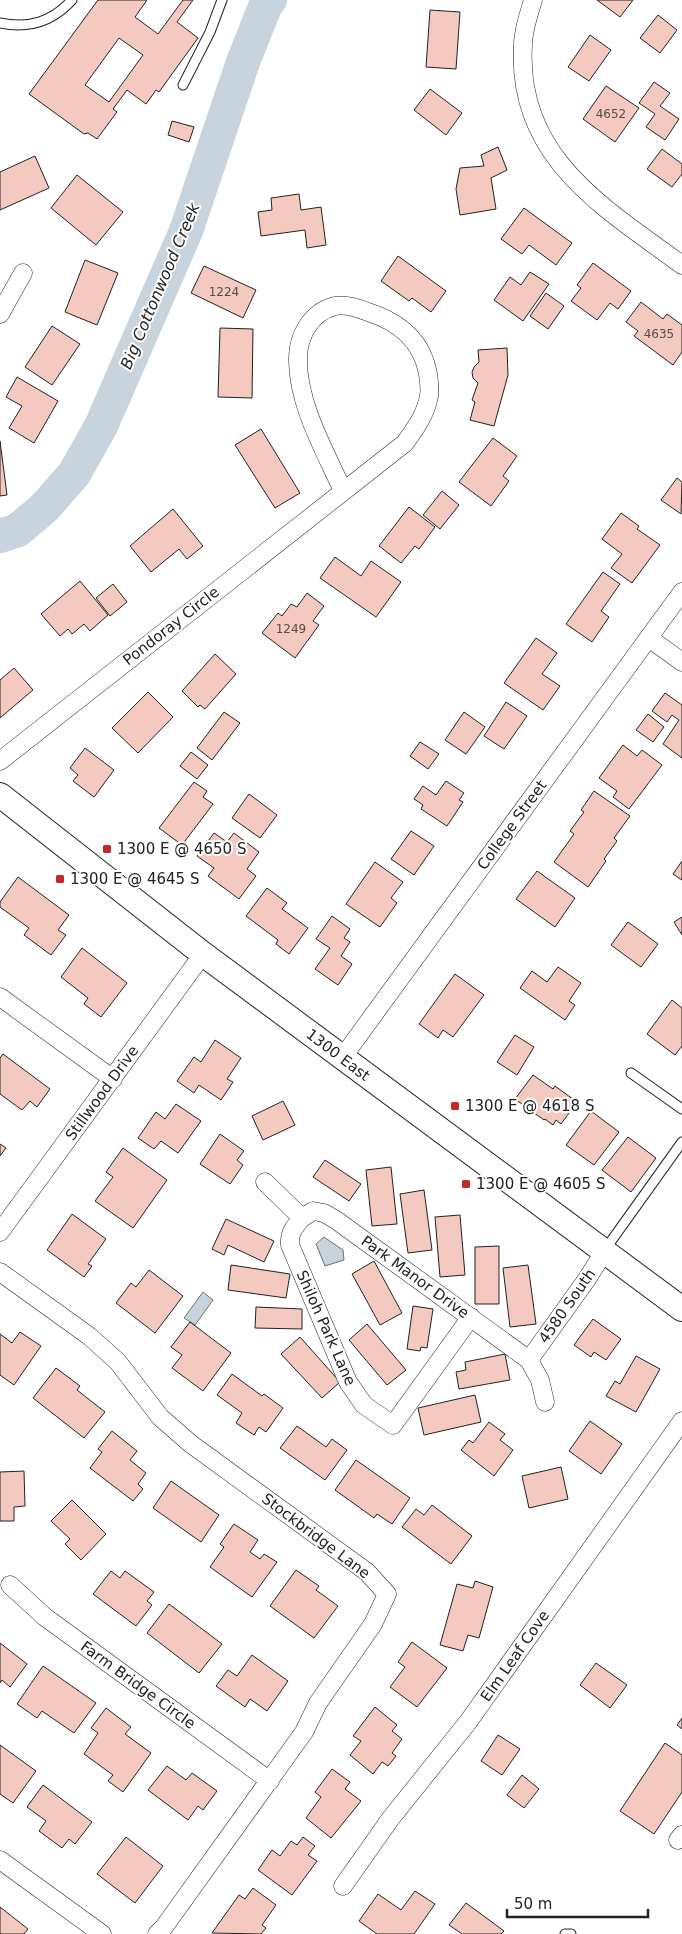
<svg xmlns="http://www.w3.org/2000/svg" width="682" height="1934" viewBox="0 0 682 1934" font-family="'DejaVu Sans',sans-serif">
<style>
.water{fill:#c7d3dd;stroke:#6f6f6f}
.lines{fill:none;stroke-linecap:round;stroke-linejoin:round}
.river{stroke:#c7d3dd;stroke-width:34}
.building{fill:#f3c9c0;stroke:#222;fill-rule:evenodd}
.lane-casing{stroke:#222;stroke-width:11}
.street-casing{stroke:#222;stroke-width:19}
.secondary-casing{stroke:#222;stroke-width:26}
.lane{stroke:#fff;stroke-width:9}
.street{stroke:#fff;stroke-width:18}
.secondary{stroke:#fff;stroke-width:24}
.poi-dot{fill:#c62828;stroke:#fff;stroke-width:2}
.labels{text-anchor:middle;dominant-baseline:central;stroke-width:4;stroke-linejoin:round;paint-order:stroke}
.number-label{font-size:12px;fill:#564c4a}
.street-label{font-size:15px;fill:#222;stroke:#fff}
.poi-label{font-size:15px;fill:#222;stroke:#fff;text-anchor:start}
.water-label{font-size:16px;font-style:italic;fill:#222;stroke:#fff}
</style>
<rect width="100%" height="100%" fill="#fff"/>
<path class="water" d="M 324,1237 L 343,1250 L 344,1260 L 325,1266 L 316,1244 Z
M 203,1292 L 213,1300 L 195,1325 L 184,1318 Z"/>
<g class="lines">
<path class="river" d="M 0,536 L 18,530 L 45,507 L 74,474 L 101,426 L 186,231 L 243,62 L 266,4 L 270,0"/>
</g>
<path class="building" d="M 98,0 L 147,0 L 135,17 L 158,34 L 183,0 L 193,0 L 177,22 L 198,38 L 159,92 L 156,90 L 146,104 L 127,90 L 113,109 L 117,112 L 97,139 L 88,133 L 84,134 L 29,94 ZM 119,38 L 143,55 L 109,102 L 85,85 Z
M 597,0 L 633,0 L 620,17 Z
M 430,10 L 460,12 L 456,69 L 426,67 Z
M 658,15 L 677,30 L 660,53 L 640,38 Z
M 590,35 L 611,50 L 589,81 L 568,67 Z
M 654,82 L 670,93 L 660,106 L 679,119 L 665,140 L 646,127 L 655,114 L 639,103 Z
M 606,86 L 639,108 L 615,142 L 583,119 Z
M 430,89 L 462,113 L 446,135 L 414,110 Z
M 172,121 L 194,127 L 189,142 L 168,135 Z
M 498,147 L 507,170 L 491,178 L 496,209 L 460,215 L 456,189 L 460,168 L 484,166 L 481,155 Z
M 662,149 L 682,164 L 682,174 L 672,187 L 647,169 Z
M 35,156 L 49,188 L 0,210 L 0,172 Z
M 77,175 L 123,212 L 96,245 L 51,208 Z
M 299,194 L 301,210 L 321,207 L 326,245 L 307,248 L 305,230 L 261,236 L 258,212 L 272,210 L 271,198 Z
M 524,208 L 572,243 L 556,265 L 529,245 L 522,254 L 501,239 Z
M 398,256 L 446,291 L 431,312 L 412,298 L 409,301 L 381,281 Z
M 85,260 L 118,273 L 97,325 L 65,312 Z
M 593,263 L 631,291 L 618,309 L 610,303 L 597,320 L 571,301 L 581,288 L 577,285 Z
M 204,266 L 256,290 L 243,318 L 191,293 Z
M 530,272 L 549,284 L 523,321 L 494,300 L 510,277 L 521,285 Z
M 546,293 L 564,306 L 548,329 L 530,316 Z
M 641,302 L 663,319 L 667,314 L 682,325 L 682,352 L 673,365 L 634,336 L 638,331 L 626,322 Z
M 52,326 L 80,344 L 52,385 L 25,367 Z
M 220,328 L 253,329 L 252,398 L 218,397 Z
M 507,348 L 508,375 L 494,426 L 470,420 L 475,402 L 472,400 L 478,383 L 473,378 L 472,372 L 474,367 L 479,362 L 478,350 Z
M 17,377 L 58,401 L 34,443 L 9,428 L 22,406 L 6,397 Z
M 261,429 L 300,493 L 275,508 L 235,445 Z
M 493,438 L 517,456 L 503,476 L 509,481 L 491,506 L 459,482 Z
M 0,441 L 7,495 L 0,496 Z
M 677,478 L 682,482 L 681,514 L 661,500 Z
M 442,491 L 459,505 L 440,529 L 423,515 Z
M 409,507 L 435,527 L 419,549 L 415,546 L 401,563 L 379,546 Z
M 173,509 L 203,546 L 187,559 L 179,549 L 151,572 L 130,546 Z
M 621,513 L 639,526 L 637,529 L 660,545 L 632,583 L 611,568 L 622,554 L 602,539 Z
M 335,557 L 361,576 L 371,561 L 401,582 L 376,617 L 320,578 Z
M 603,572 L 620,584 L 601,611 L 609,617 L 592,642 L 566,624 Z
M 80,581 L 108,615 L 90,631 L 84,624 L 72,634 L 68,629 L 60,636 L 41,614 Z
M 113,584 L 127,602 L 110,616 L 96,598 Z
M 307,593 L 324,606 L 313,621 L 319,625 L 295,658 L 262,633 L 278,613 L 282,616 L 291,604 L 297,607 Z
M 536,638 L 557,653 L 542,674 L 560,686 L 543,710 L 504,683 Z
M 215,654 L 236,674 L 205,709 L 200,705 L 198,707 L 182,691 Z
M 14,668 L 33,690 L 0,718 L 0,680 Z
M 148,692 L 173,717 L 138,753 L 112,728 Z
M 665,693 L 682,705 L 682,758 L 663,744 L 679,720 L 672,715 L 667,722 L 652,711 Z
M 506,702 L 527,716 L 504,749 L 484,736 Z
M 224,712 L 240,723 L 212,760 L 197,748 Z
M 464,712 L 485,727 L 466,754 L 445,740 Z
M 648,714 L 664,727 L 653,742 L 636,730 Z
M 420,742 L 439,754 L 428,769 L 410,756 Z
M 623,745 L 637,756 L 642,750 L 662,765 L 629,809 L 613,797 L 617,791 L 599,778 Z
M 85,748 L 114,770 L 94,797 L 73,781 L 78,775 L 70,768 Z
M 191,752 L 208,765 L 197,779 L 180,766 Z
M 446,781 L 464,793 L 459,800 L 463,802 L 447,826 L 421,809 L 423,805 L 414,799 L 423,786 L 436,795 Z
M 194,782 L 207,791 L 203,797 L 213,804 L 182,845 L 159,828 Z
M 594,791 L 630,816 L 614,838 L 617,841 L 604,859 L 606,861 L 588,887 L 554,862 L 574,834 L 570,831 L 584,812 L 581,810 Z
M 249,794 L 277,815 L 260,838 L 232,818 Z
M 411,831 L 434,846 L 414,875 L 391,859 Z
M 214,833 L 227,842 L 234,833 L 259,852 L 247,869 L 256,876 L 239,899 L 208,876 L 214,868 L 197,856 Z
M 682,861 L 682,880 L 673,874 Z
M 375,862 L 403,882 L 391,898 L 397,903 L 380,927 L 346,904 Z
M 537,871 L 575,898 L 555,927 L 516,899 Z
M 18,877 L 69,915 L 58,930 L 66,935 L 51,955 L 24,935 L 29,928 L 0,907 L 0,902 Z
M 267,888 L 287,903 L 282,909 L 308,928 L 289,954 L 276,944 L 278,940 L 246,916 Z
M 332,916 L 350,929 L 344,938 L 350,942 L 341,956 L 352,964 L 338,985 L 315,969 L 330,948 L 316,939 Z
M 682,917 L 682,935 L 674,922 Z
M 628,922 L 658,944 L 641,967 L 611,945 Z
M 82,948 L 127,983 L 101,1017 L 84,1004 L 88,998 L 61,977 Z
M 558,967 L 581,983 L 569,1001 L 575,1005 L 565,1020 L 520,988 L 532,971 L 547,982 Z
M 455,974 L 484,995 L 453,1037 L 443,1030 L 438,1038 L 419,1024 Z
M 672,1000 L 682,1008 L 682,1046 L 675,1055 L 647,1034 Z
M 515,1035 L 534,1047 L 517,1075 L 497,1062 Z
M 215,1040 L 241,1058 L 227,1079 L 233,1082 L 221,1100 L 199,1085 L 194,1093 L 177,1081 L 194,1057 L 201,1062 Z
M 3,1054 L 50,1089 L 37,1107 L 30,1101 L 22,1110 L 0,1094 L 0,1058 Z
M 533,1075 L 553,1089 L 555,1086 L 577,1102 L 561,1124 L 556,1120 L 553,1125 L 545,1119 L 544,1120 L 515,1099 Z
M 283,1101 L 295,1125 L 263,1140 L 252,1116 Z
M 176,1104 L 201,1121 L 178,1153 L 161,1141 L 154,1149 L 138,1138 L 156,1112 L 165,1119 Z
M 591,1111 L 619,1132 L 594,1165 L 566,1145 Z
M 220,1134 L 244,1151 L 237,1160 L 243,1165 L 230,1184 L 200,1164 Z
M 628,1137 L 656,1158 L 631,1192 L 602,1170 Z
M 0,1144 L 6,1148 L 0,1156 Z
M 123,1148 L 167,1180 L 133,1228 L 95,1201 L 113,1177 L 106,1172 Z
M 325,1160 L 361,1184 L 349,1201 L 313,1177 Z
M 391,1167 L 397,1224 L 372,1226 L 366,1170 Z
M 424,1190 L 432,1250 L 408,1253 L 400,1194 Z
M 72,1214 L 106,1239 L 88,1264 L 92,1266 L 84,1277 L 47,1250 Z
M 460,1215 L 465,1275 L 440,1277 L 435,1217 Z
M 226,1219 L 274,1241 L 264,1262 L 228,1245 L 224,1255 L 212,1249 Z
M 499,1246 L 499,1304 L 475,1304 L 475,1247 Z
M 374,1261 L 402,1313 L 380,1325 L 352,1274 Z
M 231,1265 L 290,1274 L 286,1298 L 228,1290 Z
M 528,1265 L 536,1324 L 510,1327 L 503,1268 Z
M 149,1270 L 183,1296 L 155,1333 L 116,1303 L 131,1283 L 136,1287 Z
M 413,1306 L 433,1309 L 427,1348 L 421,1347 L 420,1351 L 407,1349 Z
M 256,1307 L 302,1309 L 302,1329 L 255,1328 Z
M 593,1319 L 621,1339 L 606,1360 L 594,1352 L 591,1357 L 574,1345 Z
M 190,1322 L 231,1353 L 203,1391 L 172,1368 L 182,1355 L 171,1347 Z
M 367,1324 L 406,1370 L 387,1385 L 349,1340 Z
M 20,1332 L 41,1346 L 14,1385 L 0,1375 L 0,1334 L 12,1343 Z
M 300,1337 L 340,1382 L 322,1398 L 281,1354 Z
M 505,1354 L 510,1380 L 459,1389 L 456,1372 L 466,1370 L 465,1362 Z
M 636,1356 L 660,1369 L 636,1412 L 606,1396 L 615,1381 L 620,1384 Z
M 56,1368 L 80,1386 L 77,1390 L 105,1412 L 84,1438 L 33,1398 Z
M 232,1374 L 262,1396 L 264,1394 L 283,1408 L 266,1432 L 259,1427 L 254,1435 L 236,1423 L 242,1413 L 217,1395 Z
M 475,1395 L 481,1422 L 424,1435 L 418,1408 Z
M 590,1421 L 622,1444 L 601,1474 L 569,1451 Z
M 489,1422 L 505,1434 L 500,1440 L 513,1450 L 494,1476 L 461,1450 L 469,1440 L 473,1443 Z
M 297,1426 L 326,1447 L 332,1439 L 347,1450 L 325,1480 L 280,1448 Z
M 112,1431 L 137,1451 L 130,1460 L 146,1473 L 138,1484 L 143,1489 L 133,1501 L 90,1468 L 102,1452 L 98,1449 Z
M 356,1460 L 410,1498 L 392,1524 L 377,1514 L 374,1518 L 335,1490 Z
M 561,1467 L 568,1499 L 529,1508 L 522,1476 Z
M 24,1471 L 25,1506 L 14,1507 L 14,1521 L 0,1521 L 0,1472 Z
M 171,1481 L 219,1515 L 201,1542 L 153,1508 Z
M 72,1500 L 106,1534 L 81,1560 L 65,1544 L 70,1539 L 51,1521 Z
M 432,1505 L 472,1536 L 451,1564 L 402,1527 L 416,1509 L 424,1515 Z
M 234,1524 L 258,1540 L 250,1552 L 260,1559 L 264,1554 L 277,1562 L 252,1597 L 210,1567 L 224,1547 L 220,1544 Z
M 296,1570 L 319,1586 L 316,1590 L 338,1606 L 314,1638 L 270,1606 Z
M 111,1571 L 120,1578 L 125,1571 L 154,1592 L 147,1601 L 152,1605 L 136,1626 L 93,1594 Z
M 475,1581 L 493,1587 L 479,1638 L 468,1635 L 463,1651 L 440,1645 L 457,1584 L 473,1588 Z
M 169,1604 L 222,1644 L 199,1673 L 147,1633 Z
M 412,1642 L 447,1668 L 417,1707 L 390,1687 L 405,1667 L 398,1662 Z
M 0,1643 L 27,1664 L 10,1687 L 2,1680 L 0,1683 Z
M 252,1655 L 288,1681 L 267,1711 L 250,1699 L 245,1707 L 216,1686 L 228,1670 L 237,1676 Z
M 596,1663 L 627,1685 L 610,1708 L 580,1685 Z
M 43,1666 L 96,1703 L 74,1733 L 42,1711 L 37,1718 L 17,1704 Z
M 375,1707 L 397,1725 L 392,1731 L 402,1739 L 392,1753 L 396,1756 L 388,1766 L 382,1762 L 373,1774 L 350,1755 L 361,1741 L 353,1736 Z
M 106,1708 L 131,1727 L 125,1734 L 151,1753 L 123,1792 L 108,1781 L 113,1775 L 84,1754 L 98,1733 L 91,1728 Z
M 682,1718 L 682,1729 L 677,1725 Z
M 498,1735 L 520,1749 L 502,1775 L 481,1761 Z
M 665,1743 L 682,1755 L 682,1792 L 654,1834 L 620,1811 Z
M 0,1745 L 36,1771 L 13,1803 L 0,1794 Z
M 167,1766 L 186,1780 L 192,1773 L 217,1791 L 203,1810 L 198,1806 L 188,1820 L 148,1790 Z
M 332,1769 L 350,1782 L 345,1789 L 361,1801 L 331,1838 L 306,1818 L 321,1797 L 315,1792 Z
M 522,1775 L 539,1789 L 524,1808 L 507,1795 Z
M 43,1785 L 92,1822 L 75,1844 L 69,1839 L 62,1848 L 39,1831 L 46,1821 L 27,1807 Z
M 126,1837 L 163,1866 L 135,1903 L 97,1874 Z
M 303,1837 L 315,1846 L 308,1855 L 317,1861 L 292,1895 L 258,1870 L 272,1850 L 280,1856 L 291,1841 L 297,1845 Z
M 253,1888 L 276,1905 L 262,1925 L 266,1928 L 261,1934 L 212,1933 L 239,1895 L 245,1899 Z
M 415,1891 L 435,1904 L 414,1934 L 377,1934 L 359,1921 L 378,1894 L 401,1910 Z
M 466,1903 L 504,1931 L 501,1934 L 462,1934 L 449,1925 Z
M 0,1907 L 28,1929 L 24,1934 L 0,1934 Z"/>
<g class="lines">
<g class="lane-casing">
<path id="lane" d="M 0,23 C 29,29 52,22 72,0
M 183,85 L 210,32 L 222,0
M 631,1073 L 682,1109
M 604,1251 L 682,1142
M 565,1934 L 571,1934"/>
</g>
<g class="street-casing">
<path id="street" d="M 533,0 C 529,14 523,30 523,45 C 516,157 603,207 682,265
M 0,314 L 23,273
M 649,638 L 682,662
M 0,761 L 405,443 C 415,429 426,414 429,396 C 430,390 429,381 428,374 C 422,340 399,322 368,312 C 358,308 345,304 335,306 C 311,312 298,336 298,358 C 297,403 325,451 343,491
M 0,997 L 113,1079
M 342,1058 L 682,592
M 265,1182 L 302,1218 L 313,1211 L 324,1213 L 336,1220 L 529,1360 L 540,1380 L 545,1402
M 302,1218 C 294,1227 289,1233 290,1245 L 348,1382 L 364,1405 L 393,1425 L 471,1317
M 0,1232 L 203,954
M 0,1272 L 89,1336 L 118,1362 L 160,1417 L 191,1444 L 367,1572 L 387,1594 L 373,1624 L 318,1703 L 304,1732 L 164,1927 L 157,1934
M 529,1360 L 587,1279 L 604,1252
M 10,1585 L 45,1617 L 270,1781
M 678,1840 L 682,1835
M 0,1860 L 102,1934
M 343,1886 L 391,1818 L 468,1722 L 682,1421"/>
</g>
<g class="secondary-casing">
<path id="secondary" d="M 0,795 L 203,954 L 682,1309"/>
</g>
<use href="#lane" class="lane"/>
<use href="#street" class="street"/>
<use href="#secondary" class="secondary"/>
</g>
<g class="poi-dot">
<rect x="102" y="844" width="10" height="10" rx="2.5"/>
<rect x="55" y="874" width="10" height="10" rx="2.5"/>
<rect x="450" y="1101" width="10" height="10" rx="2.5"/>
<rect x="461" y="1179" width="10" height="10" rx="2.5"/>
</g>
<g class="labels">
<g class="number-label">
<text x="611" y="114">4652</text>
<text x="224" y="292">1224</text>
<text x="659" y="334">4635</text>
<text x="291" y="629">1249</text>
</g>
<g class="street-label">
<text transform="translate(171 626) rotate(-38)">Pondoray Circle</text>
<text transform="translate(512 825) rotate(-54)">College Street</text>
<text transform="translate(338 1055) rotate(37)">1300 East</text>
<text transform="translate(102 1093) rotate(-54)">Stillwood Drive</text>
<text transform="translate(415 1277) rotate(36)">Park Manor Drive</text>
<text transform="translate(567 1306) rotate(-55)">4580 South</text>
<text transform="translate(326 1328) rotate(66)">Shiloh Park Lane</text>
<text transform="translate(316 1536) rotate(37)">Stockbridge Lane</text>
<text transform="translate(515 1656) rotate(-55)">Elm Leaf Cove</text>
<text transform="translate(138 1685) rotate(36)">Farm Bridge Circle</text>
</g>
<g class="poi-label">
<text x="117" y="849">1300 E @ 4650 S</text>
<text x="70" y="879">1300 E @ 4645 S</text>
<text x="465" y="1106">1300 E @ 4618 S</text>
<text x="476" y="1184">1300 E @ 4605 S</text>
</g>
<g class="water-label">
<text transform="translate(160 286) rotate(-67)">Big Cottonwood Creek</text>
</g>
</g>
<path d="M507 1909v8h141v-8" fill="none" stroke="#222222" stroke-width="2.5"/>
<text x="514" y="1909" font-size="15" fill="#222222" stroke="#ffffff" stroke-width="4" paint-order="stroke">50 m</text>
</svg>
